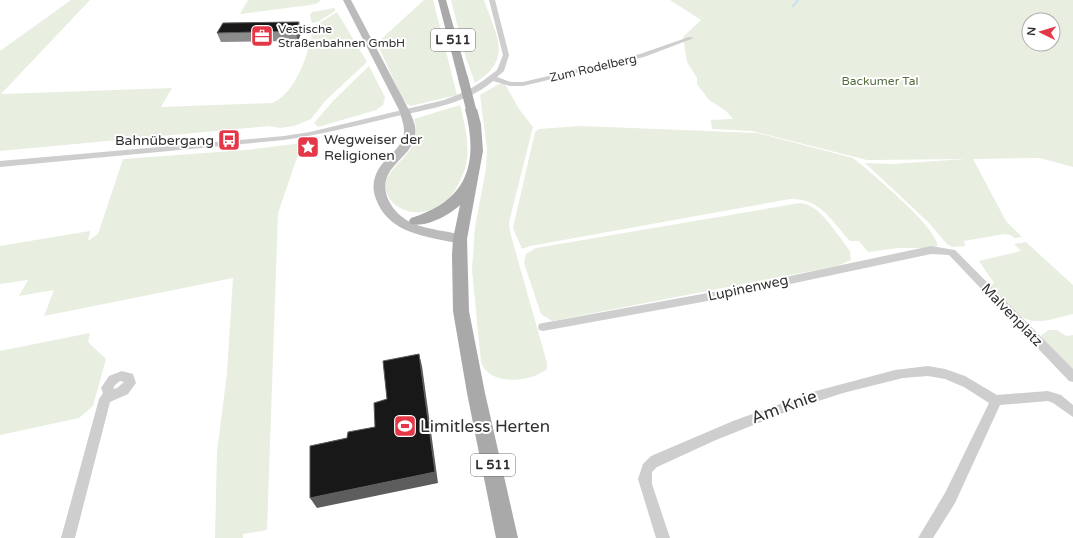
<svg xmlns="http://www.w3.org/2000/svg" width="1073" height="538" viewBox="0 0 1073 538" font-family="'Varela Round',sans-serif">
<style>
.green{fill:#e8eee0;fill-rule:evenodd}
.lines{fill:none;stroke-linecap:round;stroke-linejoin:round}
.stream{stroke:#cde1ed;stroke-width:2.5}
.street{fill:#cecece;fill-rule:evenodd}
.secondary{fill:#bbb;fill-rule:evenodd}
.primary{fill:#a9a9a9;fill-rule:evenodd}
.primary-bridge{stroke:#a9a9a9;stroke-width:10}
.wall{fill:#8c8c8c}
.shaded-wall{fill:#5d5d5d}
.building{fill:#181818;stroke:#5d5d5d}
.labels{text-anchor:middle;dominant-baseline:central;stroke-width:4;stroke-linejoin:round;paint-order:stroke}
.far-poi-label{font-size:12px;fill:#313131;stroke:#fff;text-anchor:start}
.far-street-label{font-size:12px;fill:#313131;stroke:#fff}
.far-park-label{font-size:12px;fill:#556e3e;stroke:#fff}
.shield{fill:#fff;stroke:#6f6f6f;stroke-width:1}
.shield-label{font-size:13px;font-weight:bold;fill:#313131}
.poi-label{font-size:14px;fill:#313131;stroke:#fff;text-anchor:start}
.street-label{font-size:14px;fill:#313131;stroke:#fff}
.near-street-label{font-size:17px;fill:#313131;stroke:#fff}
.near-poi-label{font-size:17px;fill:#313131;stroke:#fff;text-anchor:start}
</style>
<rect width="100%" height="100%" fill="#fff"/>
<path class="green" d="M 71,0 L 90,0 L 1,94 L 172,88 L 161,107 L 272,103 C 296,94 311,49 313,25 L 318,24 L 337,12 L 367,62 L 325,101 L 311,119 L 294,126 L 280,128 L 269,126 L 0,151 L 0,51 Z
M 248,0 L 321,0 L 318,3 L 310,5 L 240,14 Z
M 424,0 L 433,0 L 457,95 L 411,106 L 407,104 L 402,98 L 377,43 Z
M 451,0 L 484,0 C 496,36 514,58 475,83 L 465,55 Z
M 670,0 L 1073,0 L 1073,167 L 1040,158 L 973,159 L 1006,221 L 1022,237 L 1014,238 L 1011,235 L 1004,234 L 964,241 L 965,246 L 952,247 L 947,244 L 929,223 L 865,163 L 891,164 L 966,159 L 867,160 L 752,131 L 712,129 L 711,120 L 733,119 L 726,111 L 709,100 L 697,84 L 697,78 L 687,62 L 683,37 L 701,20 ZM 1029,20 L 1053,20 L 1053,44 L 1029,44 Z
M 335,8 L 335,11 L 318,22 L 312,23 L 310,15 L 312,12 Z
M 369,66 L 385,97 L 383,105 L 376,110 L 318,127 L 314,123 L 334,100 Z
M 502,83 L 505,84 L 519,109 L 533,127 L 509,222 L 510,232 L 547,363 L 547,369 C 532,382 489,387 481,362 L 472,270 L 475,227 L 486,169 L 487,149 L 480,95 L 499,84 Z
M 460,105 C 465,125 471,148 465,169 C 461,179 455,193 447,201 C 431,217 397,217 387,194 C 376,166 427,157 414,119 Z
M 581,126 L 757,133 L 853,158 L 863,166 C 881,182 934,225 938,246 L 924,248 L 898,248 L 868,252 L 859,241 L 850,241 C 831,220 820,198 790,199 L 530,246 L 522,249 L 513,228 L 535,132 L 539,129 Z
M 302,143 L 278,213 L 267,530 L 243,534 L 243,538 L 215,538 L 217,452 L 227,373 L 233,278 L 44,316 L 54,290 L 19,296 L 28,280 L 0,284 L 0,246 L 90,231 L 88,241 L 98,234 L 123,159 L 246,150 Z
M 800,203 C 819,203 839,237 850,251 L 851,260 L 837,266 L 552,321 L 541,314 L 524,263 L 526,254 L 536,248 Z
M 1026,242 L 1073,285 L 1073,314 C 1062,316 1050,321 1039,321 C 1017,322 1003,300 989,286 L 994,283 L 979,261 L 1021,251 L 1014,244 Z
M 1049,330 L 1057,330 L 1066,336 L 1073,335 L 1073,372 L 1046,345 L 1041,335 Z
M 90,333 L 88,342 L 106,359 L 93,406 L 79,418 L 0,435 L 0,351 Z"/>
<g class="lines">
<path class="stream" d="M 793,6 L 798,0"/>
<path class="street" d="M 489,0 L 495,0 L 509,55 L 504,71 L 497,77 L 511,82 L 523,82 L 640,54 L 689,37 L 694,38 L 644,57 L 523,86 L 510,86 L 493,81 C 464,106 421,110 385,119 C 351,127 318,135 284,140 L 0,167 L 0,161 L 284,136 L 310,132 L 444,100 L 467,91 L 484,80 L 497,70 L 503,55 Z
M 931,246 L 955,250 L 1073,369 L 1073,382 L 1069,381 L 949,255 L 931,254 L 724,298 L 543,331 L 539,330 L 538,327 L 539,324 L 543,323 L 724,290 Z
M 928,366 L 945,369 L 965,376 L 997,395 L 1048,391 L 1061,395 L 1073,405 L 1073,417 L 1053,403 L 1048,401 L 1000,405 L 955,503 L 933,538 L 918,538 L 945,493 L 989,403 L 964,387 L 945,379 L 928,376 L 903,378 L 843,393 L 791,410 L 716,440 L 657,467 L 652,472 L 652,484 L 670,538 L 656,538 L 638,479 L 643,464 L 651,456 L 733,421 L 816,391 L 895,370 Z
M 122,371 L 133,374 L 136,383 L 128,394 L 110,402 L 75,538 L 61,538 L 99,399 L 103,393 L 101,388 L 109,376 ZM 120,381 L 124,382 L 117,388 L 113,389 L 115,385 Z"/>
<path class="secondary" d="M 343,0 L 351,0 L 410,112 C 413,120 417,127 415,136 C 410,161 376,167 388,199 C 393,211 403,219 414,224 C 430,230 448,231 465,236 L 467,239 L 465,242 L 460,244 C 428,236 389,235 376,199 C 372,189 373,179 378,170 C 386,156 405,147 404,130 C 404,124 401,118 400,112 Z"/>
<path class="primary" d="M 438,0 L 446,0 L 468,78 L 467,80 L 459,80 L 458,78 Z
M 471,106 L 477,109 L 481,124 L 483,151 L 467,239 L 469,311 L 485,393 L 518,538 L 496,538 L 467,393 L 453,311 L 452,255 L 453,239 L 460,205 C 450,215 425,228 411,224 L 409,221 L 411,218 C 468,201 479,163 465,109 Z"/>
<path class="primary-bridge" d="M 463,78 L 471,109"/>
</g>
<path class="wall" d="M 302,31 L 298,41 L 221,42 L 217,33 Z"/>
<path class="shaded-wall" d="M 299,22 L 302,31 L 298,41 L 295,31 Z
M 419,354 L 422,366 L 438,483 L 317,508 L 310,498 L 435,472 Z"/>
<path class="building" d="M 299,22 L 295,31 L 217,33 L 223,23 Z
M 419,354 L 435,472 L 310,498 L 310,446 L 347,438 L 348,432 L 375,427 L 374,403 L 387,399 L 383,361 Z"/>
<defs>
<g id="office-square" transform="scale(1.15)"><rect x="-9" y="-9" width="18" height="18" rx="4" fill="#e43849" stroke="#fff"/><path d="M-6-3h4V-5.5h4V-3h4V5H-6ZM-1-4.5V-3h2v-1.5ZM-6 0V1H6V0Z" fill="#fff"/></g>
<g id="bus-square" transform="scale(1.15)"><rect x="-9" y="-9" width="18" height="18" rx="4" fill="#e43849" stroke="#fff"/><path d="M-5-6H5V4H4V6H2V4H-2V6H-4V4H-5ZM-3.5-4V0h7V-4ZM-3.5 1.2v1.5H-2V1.2ZM2 1.2v1.5H3.5V1.2Z" fill="#fff"/></g>
<g id="sight-square" transform="scale(1.15)"><rect x="-9" y="-9" width="18" height="18" rx="4" fill="#e43849" stroke="#fff"/><path d="M0-6L1.8-2.2L6-1.7L2.9 1.2L3.7 5.4L0 3.3L-3.7 5.4L-2.9 1.2L-6-1.7L-1.8-2.2Z" fill="#fff"/></g>
<g id="stadium-square" transform="scale(1.15)"><rect x="-9" y="-9" width="18" height="18" rx="4" fill="#e43849" stroke="#fff"/><path d="M0-5a6.5 5 0 1 0 0 10a6.5 5 0 1 0 0-10ZM-3.5-1.8h7v3.6h-7Z" fill="#fff"/></g>
</defs>
<g fill-rule="evenodd">
<use href="#office-square" x="262" y="36"/>
<use href="#bus-square" x="229" y="140"/>
<use href="#sight-square" x="308" y="147"/>
<use href="#stadium-square" x="405" y="426"/>
</g>
<g class="labels">
<g class="far-poi-label">
<text x="278" y="29">Vestische<tspan x="278" dy="14">Straßenbahnen GmbH</tspan></text>
</g>
<g class="far-street-label">
<text transform="translate(593 68) rotate(-13)">Zum Rodelberg</text>
</g>
<g class="far-park-label">
<text x="880" y="81">Backumer Tal</text>
</g>
<g class="shield">
<rect x="431" y="29" width="44" height="22" rx="3"/>
<rect x="471" y="454" width="44" height="22" rx="3"/>
</g>
<g class="shield-label">
<text x="453" y="40">L 511</text>
<text x="493" y="465">L 511</text>
</g>
<g class="poi-label">
<text x="324" y="139">Wegweiser der<tspan x="324" dy="16">Religionen</tspan></text>
<text x="214" y="140" text-anchor="end">Bahnübergang</text>
</g>
<g class="street-label">
<text transform="translate(748 288) rotate(-12)">Lupinenweg</text>
<text transform="translate(1012 315) rotate(46)">Malvenplatz</text>
</g>
<g class="near-street-label">
<text transform="translate(784 407) rotate(-20)">Am Knie</text>
</g>
<g class="near-poi-label">
<text x="420" y="426">Limitless Herten</text>
</g>
</g>
<g transform="translate(1041 32) rotate(275)"><circle r="19" fill="#ffffff" stroke="#adadad"/>
<path d="M0-3L7 15L0 10L-7 15Z" fill="#e43849"/>
<text y="-6" font-size="11" font-weight="bold" text-anchor="middle" fill="#313131">N</text>
</g>
</svg>
